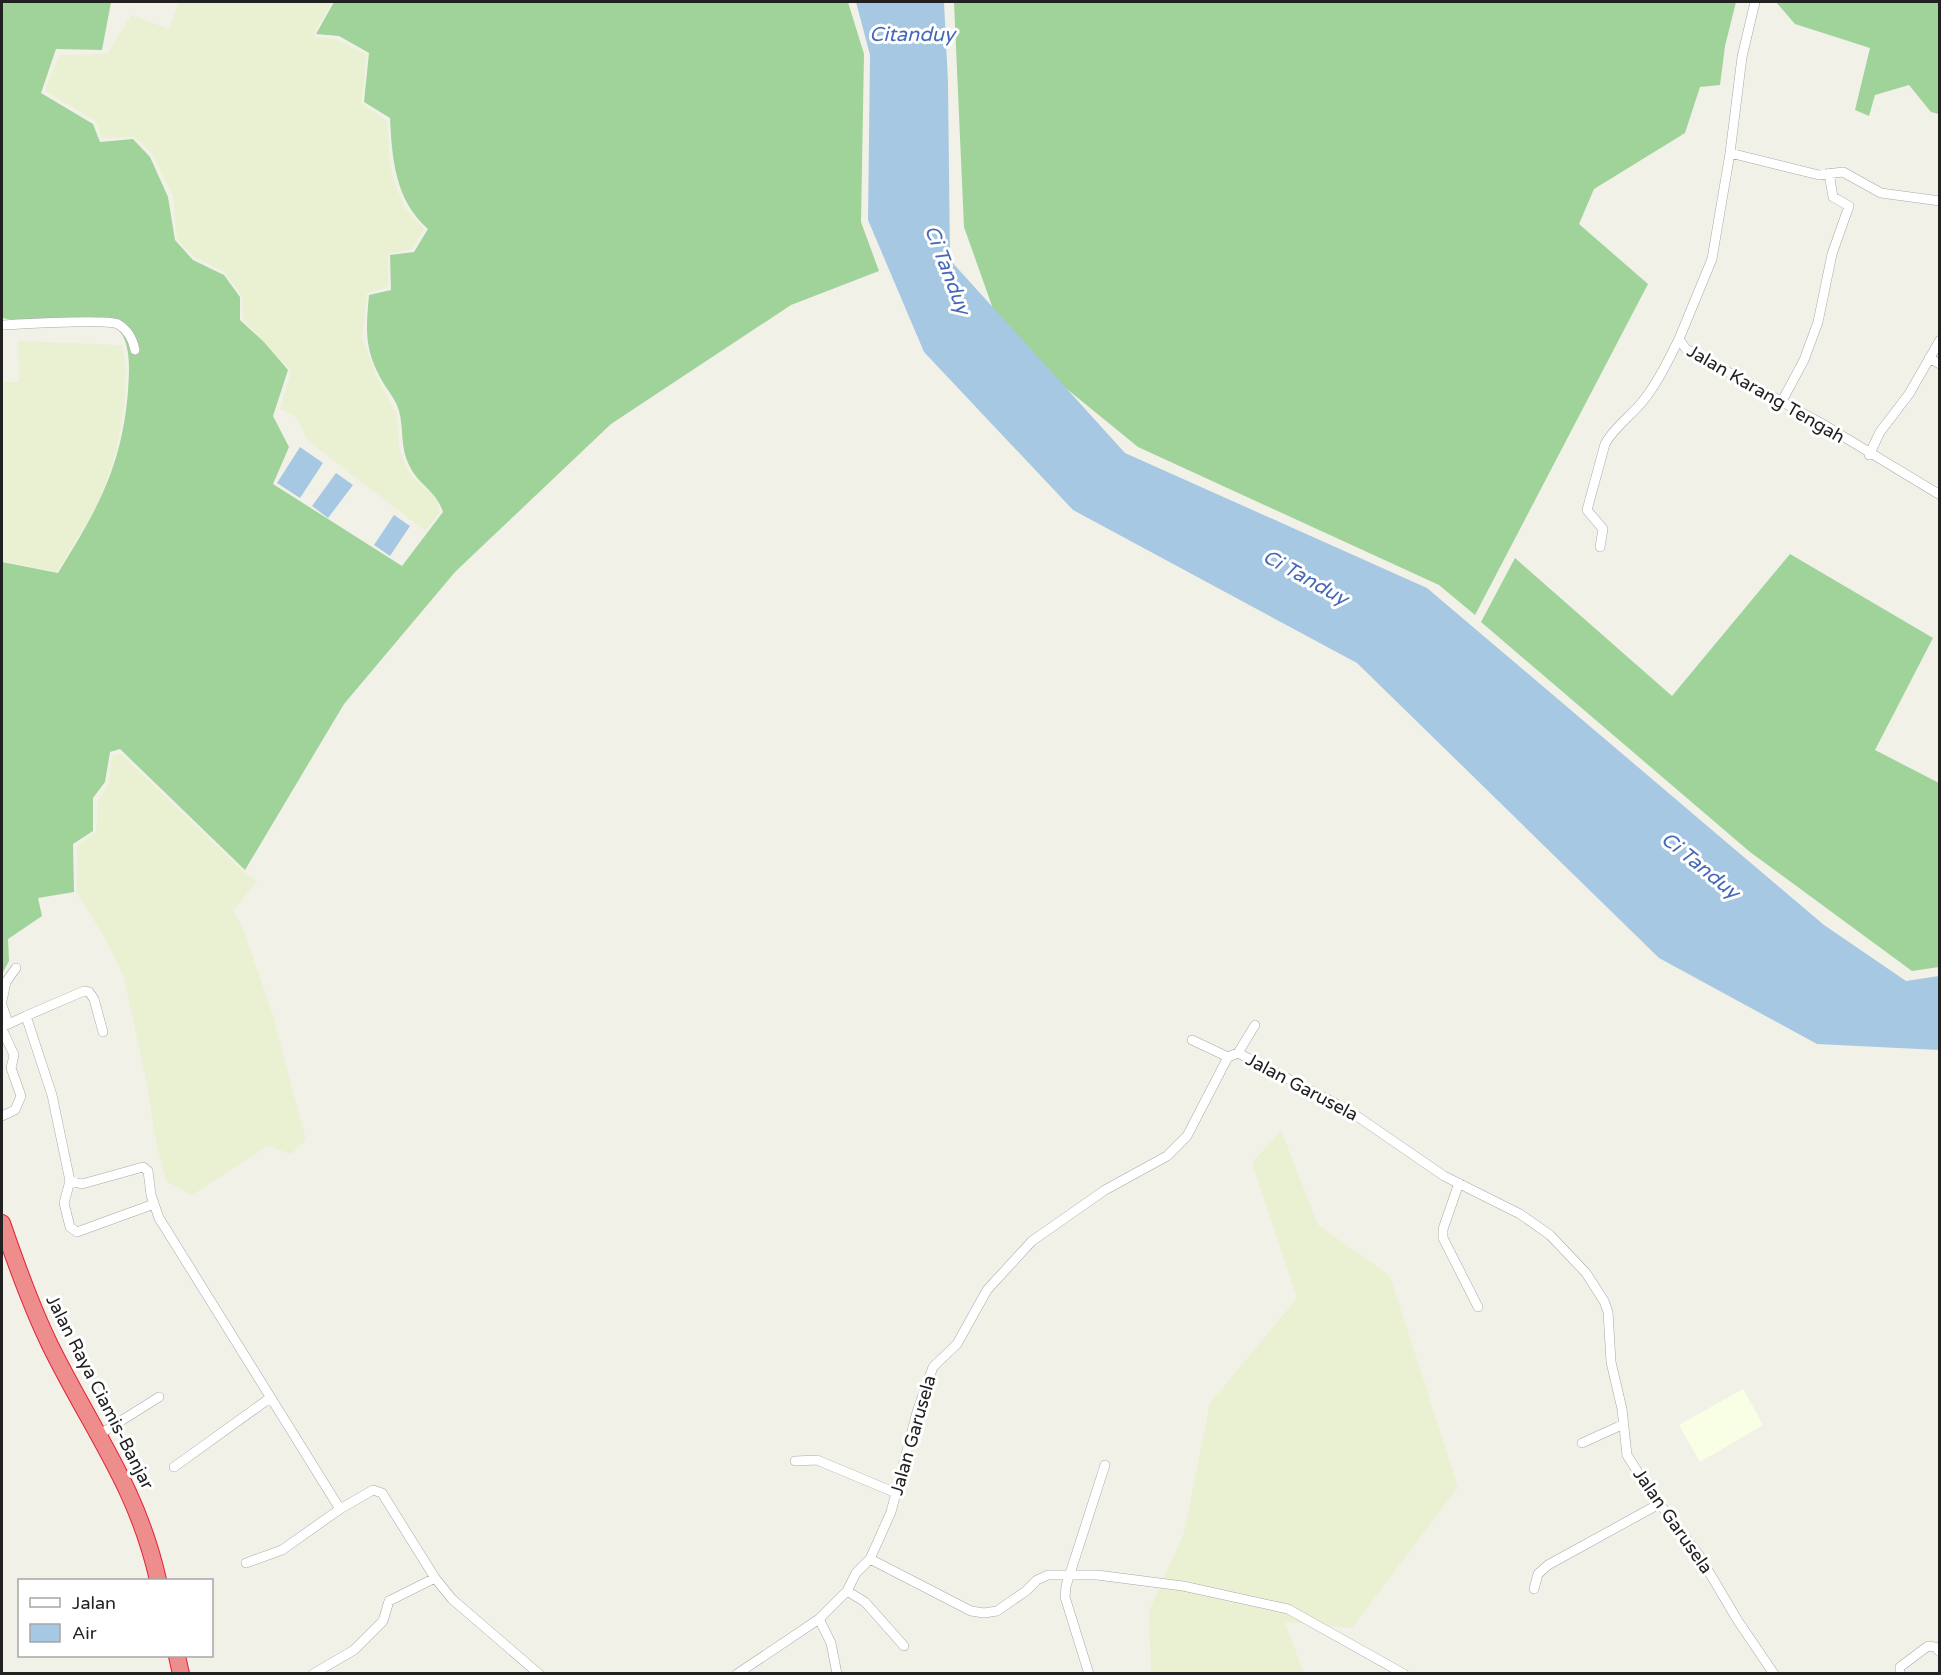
<svg xmlns="http://www.w3.org/2000/svg" width="1941" height="1675" viewBox="0 0 1941 1675" font-family="'Varela Round',sans-serif">
<style>
.education{fill:#f9ffe4}
.farmland{fill:#e9f1d2}
.forest{fill:#9fd39a}
.water{fill:#a6c8e2}
.lines{fill:none;stroke-linecap:round;stroke-linejoin:round}
.street-casing{stroke:#a8a8a8;stroke-width:10}
.highway-casing{stroke:#e61f3a;stroke-width:18}
.street{stroke:#fff;stroke-width:9}
.highway{stroke:#ed8e8c;stroke-width:16}
.labels{text-anchor:middle;dominant-baseline:central;stroke-width:6;stroke-linejoin:round;paint-order:stroke}
.street-label{font-size:18px;fill:#212121;stroke:#fff}
.water-label{font-size:20px;font-style:italic;fill:#4668b8;stroke:#fff}
</style>
<rect width="100%" height="100%" fill="#f2f1e8"/>
<path class="education" d="M 1743,1389 L 1763,1425 L 1700,1462 L 1679,1425 Z"/>
<path class="farmland" d="M 179,2 L 332,2 L 314,33 L 315,37 L 336,39 L 367,55 L 361,103 L 387,121 L 390,166 L 396,187 L 405,208 L 424,229 L 412,249 L 388,254 L 388,287 L 367,293 L 362,338 L 379,382 L 397,414 L 399,449 L 405,464 L 412,477 L 436,498 L 440,512 L 425,531 L 308,441 L 295,416 L 280,409 L 291,371 L 243,320 L 242,296 L 224,272 L 194,257 L 177,239 L 173,195 L 152,154 L 135,137 L 101,138 L 97,122 L 45,91 L 59,55 L 107,54 L 131,15 L 169,29 Z
M 18,341 L 122,345 L 126,367 L 124,409 L 116,452 L 106,482 L 94,511 L 57,572 L 2,561 L 2,382 L 19,382 Z
M 120,753 L 244,872 L 257,881 L 233,911 L 242,925 L 273,1016 L 306,1140 L 291,1154 L 267,1146 L 192,1195 L 167,1182 L 156,1143 L 147,1084 L 124,978 L 106,940 L 77,893 L 77,846 L 96,832 L 98,801 L 108,784 L 112,756 Z
M 1281,1130 L 1318,1225 L 1390,1276 L 1458,1487 L 1352,1628 L 1285,1622 L 1304,1673 L 1151,1673 L 1149,1611 L 1184,1533 L 1210,1403 L 1297,1298 L 1252,1163 Z"/>
<path class="forest" d="M 2,2 L 111,2 L 102,50 L 56,49 L 41,93 L 93,124 L 100,142 L 133,139 L 150,157 L 168,197 L 175,240 L 193,260 L 224,275 L 240,297 L 240,320 L 264,342 L 288,370 L 273,416 L 289,447 L 273,484 L 402,566 L 443,512 C 436,490 418,485 409,465 C 400,447 404,429 399,411 C 396,399 387,390 381,379 C 364,348 366,329 369,295 L 391,290 L 390,255 L 414,252 L 428,229 C 395,200 392,159 390,118 L 364,102 L 369,53 L 339,36 L 316,34 L 334,2 L 848,2 L 864,54 L 861,222 L 879,271 L 791,305 L 611,424 L 455,572 L 344,704 L 245,870 L 120,749 L 110,752 L 105,782 L 93,798 L 93,831 L 73,844 L 74,892 L 38,898 L 42,916 L 8,939 L 9,961 L 2,974 L 2,562 L 58,573 C 97,510 122,467 128,391 C 129,373 131,353 123,336 C 120,329 110,323 104,317 L 13,320 L 2,318 Z
M 954,2 L 1736,2 L 1725,46 L 1720,85 L 1700,87 L 1685,133 L 1594,189 L 1579,224 L 1648,284 L 1475,615 L 1439,585 L 1138,447 L 1003,337 L 964,227 Z
M 1776,2 L 1939,2 L 1939,114 L 1931,112 L 1909,85 L 1875,95 L 1869,116 L 1855,110 L 1870,48 L 1795,24 Z
M 1790,554 L 1933,638 L 1875,750 L 1939,783 L 1939,967 L 1912,971 L 1750,852 L 1481,622 L 1515,558 L 1672,696 Z"/>
<path class="water" d="M 856,2 L 944,2 L 948,82 L 950,260 L 1125,453 L 1427,588 L 1824,925 L 1906,981 L 1939,976 L 1939,1050 L 1817,1044 L 1659,958 L 1357,663 L 1073,510 L 924,352 L 868,220 L 870,55 Z
M 300,447 L 323,463 L 300,498 L 277,483 Z
M 336,473 L 353,485 L 328,518 L 312,506 Z
M 394,515 L 410,526 L 390,556 L 374,545 Z"/>
<g class="lines">
<g class="street-casing">
<path id="street" d="M 1755,2 L 1742,57 L 1730,153 L 1712,259 L 1679,339 L 1686,349 L 1826,426 L 1940,495
M 1730,153 L 1819,175 L 1843,172 L 1881,193 L 1940,201
M 2,325 C 20,324 106,319 118,324 C 128,330 133,340 135,350
M 1929,358 L 1940,364
M 1781,403 L 1804,360 L 1818,322 L 1832,254 L 1849,206 L 1833,197 L 1829,173
M 1869,455 L 1880,432 L 1909,394 L 1940,340
M 1600,547 L 1603,529 L 1587,510 L 1605,444 C 1614,427 1631,416 1643,401 C 1658,382 1668,361 1679,339
M 2,1001 L 6,982 L 16,968
M 2,1005 L 8,1023
M 26,1016 L 84,991 L 89,992 L 94,999 L 103,1032
M 2,1027 L 26,1016 L 52,1095 L 70,1181 L 82,1184 L 143,1167 L 148,1171 L 151,1195 L 159,1218 L 340,1509 L 373,1490 L 382,1493 L 435,1578 L 452,1599 L 539,1674
M 2,1029 L 14,1055 L 11,1068 L 21,1096 L 15,1110 L 2,1116
M 1192,1040 L 1228,1057
M 1238,1053 L 1255,1025
M 70,1181 L 64,1203 L 70,1227 L 77,1232 L 154,1204
M 1459,1183 L 1443,1229 L 1443,1238 L 1478,1307
M 100,1434 L 159,1397
M 1582,1443 L 1624,1424
M 795,1461 L 817,1460 L 896,1493
M 174,1467 L 270,1398
M 870,1559 L 971,1611 L 984,1613 L 997,1611 L 1026,1591 L 1037,1580 L 1048,1575 L 1097,1575 L 1183,1586 L 1288,1609 L 1404,1674
M 246,1563 L 282,1550 L 340,1509
M 1534,1589 L 1538,1574 L 1548,1565 L 1659,1504
M 847,1591 L 865,1602 L 904,1646
M 819,1619 L 831,1643 L 837,1674
M 313,1674 L 354,1650 L 383,1621 L 389,1601 L 435,1578
M 737,1674 L 819,1619 L 847,1591 L 856,1573 L 870,1559 L 891,1512 L 917,1412 L 933,1367 L 957,1344 L 987,1290 L 1032,1241 L 1105,1190 L 1167,1156 L 1187,1136 L 1228,1057 L 1238,1053 L 1348,1110 L 1444,1176 L 1520,1214 L 1550,1235 L 1586,1273 L 1604,1301 L 1608,1312 L 1611,1362 L 1622,1409 L 1627,1455 L 1649,1490 L 1699,1555 L 1738,1621 L 1774,1674
M 1089,1674 L 1065,1597 L 1066,1586 L 1105,1465
M 1900,1674 L 1900,1667 L 1928,1646 L 1935,1647 L 1940,1652"/>
</g>
<g class="highway-casing">
<path id="highway" d="M 2,1223 C 16,1264 31,1306 50,1345 C 91,1429 137,1486 158,1580
M 177,1656 L 181,1674"/>
</g>
<use href="#street" class="street"/>
<use href="#highway" class="highway"/>
</g>
<g class="labels">
<g class="street-label">
<text transform="translate(1766 394) rotate(30)">Jalan Karang Tengah</text>
<text transform="translate(1302 1087) rotate(28)">Jalan Garusela</text>
<text transform="translate(100 1392) rotate(63)">Jalan Raya Ciamis-Banjar</text>
<text transform="translate(913 1435) rotate(-74)">Jalan Garusela</text>
<text transform="translate(1673 1521) rotate(55)">Jalan Garusela</text>
</g>
<g class="water-label">
<text x="912" y="35">Citanduy</text>
<text transform="translate(947 270) rotate(69)">Ci Tanduy</text>
<text transform="translate(1305 578) rotate(29)">Ci Tanduy</text>
<text transform="translate(1700 866) rotate(39)">Ci Tanduy</text>
</g>
</g>
<rect width="1941" height="1675" fill="none" stroke="#212121" stroke-width="6"/>
<rect x="18" y="1579" width="195" height="78" fill="#ffffff" stroke="#a6a6a6" stroke-width="1.5"/>
<rect x="30" y="1598" width="30" height="9" fill="#ffffff" stroke="#a6a6a6" stroke-width="1.5"/>
<text x="72" y="1609" font-size="18" fill="#212121">Jalan</text>
<rect x="30" y="1624" width="30" height="18" fill="#a6c8e2" stroke="#a6a6a6" stroke-width="1.5"/>
<text x="72" y="1639" font-size="18" fill="#212121">Air</text>
</svg>
